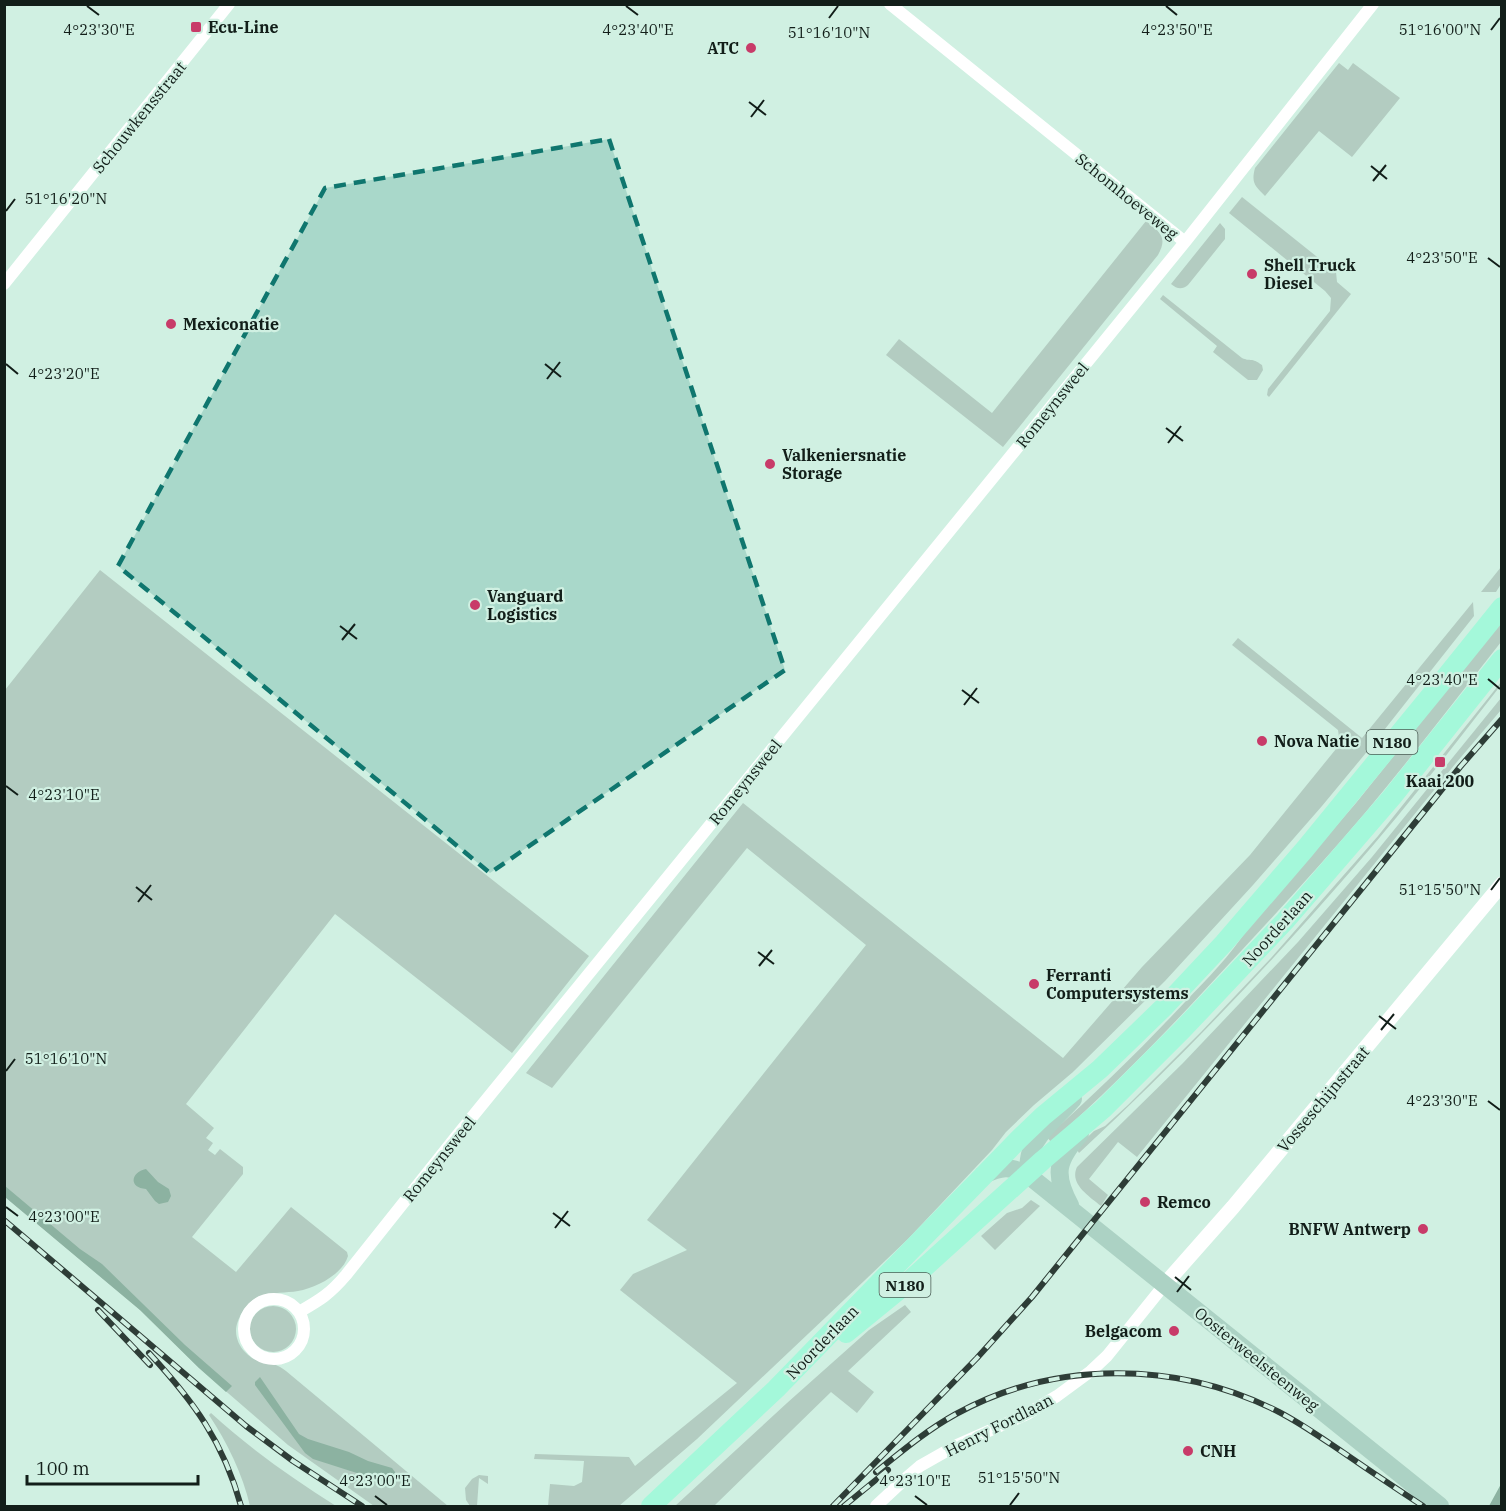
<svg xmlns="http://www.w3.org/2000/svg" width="1506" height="1511" viewBox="0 0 1506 1511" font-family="'IBM Plex Serif',serif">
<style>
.green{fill:#b3ccc1}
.water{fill:#8cb2a1}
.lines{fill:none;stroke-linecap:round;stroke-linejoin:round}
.minor{stroke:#fff;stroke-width:12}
.tertiary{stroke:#fff;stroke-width:15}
.secondary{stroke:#acd2c4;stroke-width:18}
.primary{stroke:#a4f8da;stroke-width:20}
.rail-casing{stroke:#2e3d37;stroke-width:6}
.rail{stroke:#d0f0e2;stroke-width:4;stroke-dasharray:11;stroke-linecap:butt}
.marked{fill:#0f766e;fill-opacity:0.2;stroke:#0f766e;stroke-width:4.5;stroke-dasharray:12 8;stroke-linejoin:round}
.ticks{fill:none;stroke:#121e19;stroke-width:2}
.poi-dot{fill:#c83b69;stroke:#d0f0e2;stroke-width:2}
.labels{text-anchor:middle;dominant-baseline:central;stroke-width:4.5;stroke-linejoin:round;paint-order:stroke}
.shield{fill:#d0f0e2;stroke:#4b5d55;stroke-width:1.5}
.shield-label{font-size:15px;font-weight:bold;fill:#121e19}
.poi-label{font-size:16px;font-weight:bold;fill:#121e19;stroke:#d0f0e2;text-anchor:start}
.street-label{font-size:16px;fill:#121e19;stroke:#d0f0e2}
.ticks-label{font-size:15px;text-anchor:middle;fill:#121e19;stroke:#d0f0e2;stroke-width:4.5;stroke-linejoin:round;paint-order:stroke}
</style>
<rect width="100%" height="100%" fill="#d0f0e2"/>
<path class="green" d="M 1339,63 L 1348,70 L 1353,63 L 1400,98 L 1352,157 L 1319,131 L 1265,196 C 1255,186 1251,183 1255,168 Z
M 1242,197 L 1336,272 L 1337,282 L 1351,294 L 1269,397 L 1267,395 L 1268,389 L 1330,311 L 1331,298 L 1325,291 L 1229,213 Z
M 1146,221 C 1160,232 1168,237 1158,255 L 1003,447 L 886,355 L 899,339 L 992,413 Z
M 1220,223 L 1225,229 L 1225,239 L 1188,285 C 1182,290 1177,289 1171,284 Z
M 1163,295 L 1242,358 C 1251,362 1251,357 1262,365 L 1263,370 L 1257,380 L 1248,380 L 1213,352 L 1217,346 L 1160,299 Z
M 1501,567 L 1501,584 L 1496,592 L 1481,592 Z
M 100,570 L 589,956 L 512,1053 L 335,914 L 186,1104 L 214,1128 L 206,1138 L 213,1143 L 208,1150 L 215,1155 L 220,1149 L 243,1167 L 243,1174 L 192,1237 L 236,1272 L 291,1207 L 347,1252 L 348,1256 C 343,1274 316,1288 298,1291 C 286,1293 273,1292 261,1296 C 249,1299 236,1318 236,1331 C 236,1339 240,1347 245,1352 C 257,1365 266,1360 278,1366 C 281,1367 283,1369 286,1371 L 448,1506 L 374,1506 L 288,1445 L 199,1368 L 140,1310 L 5,1197 L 5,690 Z
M 1473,602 L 1474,616 L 1370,748 L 1322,806 L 1253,885 L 1165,981 L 1073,1072 L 1034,1105 L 1006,1132 L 992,1150 L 908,1239 L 864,1281 L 697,1439 L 619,1506 L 548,1506 L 550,1484 L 574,1486 L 582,1482 L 584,1461 L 534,1459 L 535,1454 L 629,1457 L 635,1466 L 737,1383 L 620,1290 L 633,1274 L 687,1250 L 647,1220 L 866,945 L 747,848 L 552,1088 L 526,1073 L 743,803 L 1063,1058 L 1142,967 L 1250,855 L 1340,744 L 1338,730 L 1232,645 L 1238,638 L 1362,738 Z
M 1501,622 L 1501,642 C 1456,699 1412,757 1365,813 C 1313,874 1258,933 1203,992 C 1155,1044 1104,1095 1051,1142 L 1047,1137 L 1049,1135 C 1096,1093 1142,1048 1185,1002 C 1208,978 1230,956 1248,928 L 1356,803 Z
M 1501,682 L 1501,685 C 1452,748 1403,812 1350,872 C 1265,970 1175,1064 1079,1153 L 1076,1148 L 1094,1131 L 1105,1126 L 1128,1105 L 1202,1031 L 1271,958 L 1378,836 Z
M 1501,698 L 1501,710 L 1456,763 L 1137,1157 L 1118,1142 L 1089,1179 L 1108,1195 L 1101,1206 C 1089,1196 1069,1184 1077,1167 L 1183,1063 L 1298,942 L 1372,857 Z
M 1031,1200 L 1040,1206 L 995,1250 L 981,1236 L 1007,1213 L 1022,1208 Z
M 905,1305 L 911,1312 L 848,1371 L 874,1392 L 857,1413 L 831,1392 L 714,1506 L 675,1506 L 787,1403 L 869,1330 Z
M250 1329a23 23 0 1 1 46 0a23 23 0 1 1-46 0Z
M 211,1413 C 249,1448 292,1478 336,1506 L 250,1506 C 243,1475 227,1442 209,1415 Z
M 479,1475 L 488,1476 L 488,1484 L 479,1478 L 477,1506 L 470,1506 L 466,1500 L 465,1488 L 472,1479 Z"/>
<path class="water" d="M 146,1169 L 158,1182 L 169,1189 L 171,1196 L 168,1202 L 159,1204 L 155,1201 L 146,1189 C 128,1188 131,1172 146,1169 Z
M 5,1186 L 80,1249 L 102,1264 L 185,1345 L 232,1386 L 226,1392 L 199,1368 L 140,1310 L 5,1197 Z
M 260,1377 L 299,1434 L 308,1439 L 349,1452 L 368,1461 L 392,1468 L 395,1472 L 395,1480 L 388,1483 L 313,1459 L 305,1453 L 255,1385 L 255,1382 Z
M 1501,1484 L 1501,1506 L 1489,1506 Z"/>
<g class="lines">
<path class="minor" d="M 890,4 L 1185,242 L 1373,4
M 4,284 L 229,4
M244 1329a30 30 0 1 1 60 0a30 30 0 1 1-60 0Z
M 299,1312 C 320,1300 330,1294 346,1275 L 455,1138 L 1185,242
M 876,1506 L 906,1478 L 920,1466 L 957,1445 L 1027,1414 L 1057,1396 L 1091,1371 L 1107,1356 L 1165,1284"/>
<path class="tertiary" d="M 1165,1284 L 1233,1207 L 1502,884"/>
<path class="secondary" d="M 983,1175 C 1001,1167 1010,1165 1028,1175 L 1440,1506
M 1028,1175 C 1028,1167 1028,1159 1031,1151 C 1039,1131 1059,1115 1073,1099
M 1070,1205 C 1053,1174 1057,1160 1080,1134"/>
<path class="primary" d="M 846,1333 L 906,1284 L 1043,1160 L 1103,1109 L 1183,1029 L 1285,921 L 1392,797 L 1502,659
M 651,1506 L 776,1389 L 1019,1139 L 1043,1116 L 1100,1069 L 1165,1006 L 1224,943 L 1305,849 L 1436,689 L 1502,607"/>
<g class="rail-casing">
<path id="rail" d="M 4,1220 L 246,1426 L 293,1461 L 362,1506
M 98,1310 L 150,1365
M 149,1353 C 194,1402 223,1441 241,1506
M 876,1472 C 902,1451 927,1430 956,1414 C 1056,1359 1179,1361 1279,1412 C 1302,1424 1323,1439 1344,1453 C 1370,1471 1397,1489 1423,1506
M 833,1506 L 977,1358 L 1032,1297 L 1460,767 L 1502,719
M 844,1506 L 888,1470"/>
</g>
<use href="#rail" class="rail"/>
</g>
<path class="marked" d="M 609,139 L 785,670 L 490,873 L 118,566 L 325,188 Z"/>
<path class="ticks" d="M 87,6 L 99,15M 626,6 L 638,15M 1166,6 L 1177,15M 829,18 L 838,6M 1491,30 L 1500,18M 749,102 L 766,115M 751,117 L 764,100M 1371,166 L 1387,179M 1373,181 L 1386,165M 6,211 L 15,199M 1488,258 L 1500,267M 6,364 L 18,374M 545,364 L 561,377M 547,379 L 560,362M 1166,428 L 1183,441M 1168,443 L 1181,426M 340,626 L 357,639M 342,640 L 355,624M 1488,679 L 1500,689M 962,690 L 979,703M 964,705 L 977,688M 6,786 L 18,795M 136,887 L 152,900M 1491,890 L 1500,878M 138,902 L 151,885M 758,952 L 774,964M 759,966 L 772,950M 1379,1016 L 1396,1029M 1381,1030 L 1394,1014M 6,1071 L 15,1059M 1488,1101 L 1500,1110M 6,1207 L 18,1216M 553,1213 L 570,1226M 555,1228 L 568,1211M 1175,1277 L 1191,1290M 1177,1292 L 1189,1276M 375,1496 L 387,1505M 915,1496 L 927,1505M 1010,1505 L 1019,1493"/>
<g class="poi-dot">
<rect x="190" y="21" width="12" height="12" rx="3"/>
<circle cx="751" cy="48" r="6"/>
<circle cx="1252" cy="274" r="6"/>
<circle cx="171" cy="324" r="6"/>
<circle cx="770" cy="464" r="6"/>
<circle cx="475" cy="605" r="6"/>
<circle cx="1262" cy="741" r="6"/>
<rect x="1434" y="756" width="12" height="12" rx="3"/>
<circle cx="1034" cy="984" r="6"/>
<circle cx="1145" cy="1202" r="6"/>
<circle cx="1423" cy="1229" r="6"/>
<circle cx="1174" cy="1331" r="6"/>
<circle cx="1188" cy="1451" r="6"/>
</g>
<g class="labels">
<g class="shield">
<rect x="1366.5" y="730" width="51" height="24" rx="4.5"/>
<rect x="879.5" y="1273" width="51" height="24" rx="4.5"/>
</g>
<g class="shield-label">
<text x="1392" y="742">N180</text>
<text x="905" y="1285">N180</text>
</g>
<g class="poi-label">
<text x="208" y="27">Ecu-Line</text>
<text x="739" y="48" text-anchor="end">ATC</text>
<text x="1264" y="265">Shell Truck<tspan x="1264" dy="18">Diesel</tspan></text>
<text x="183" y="324">Mexiconatie</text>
<text x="782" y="455">Valkeniersnatie<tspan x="782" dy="18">Storage</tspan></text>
<text x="487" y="596">Vanguard<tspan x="487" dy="18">Logistics</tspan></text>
<text x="1274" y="741">Nova Natie</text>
<text x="1440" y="781" text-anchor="middle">Kaai 200</text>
<text x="1046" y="975">Ferranti<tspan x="1046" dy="18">Computersystems</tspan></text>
<text x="1157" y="1202">Remco</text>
<text x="1411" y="1229" text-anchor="end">BNFW Antwerp</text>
<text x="1162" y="1331" text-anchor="end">Belgacom</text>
<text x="1200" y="1451">CNH</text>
</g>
<g class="street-label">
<text transform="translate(139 117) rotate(-51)">Schouwkensstraat</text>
<text transform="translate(1127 196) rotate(39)">Schomhoeveweg</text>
<text transform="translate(1052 405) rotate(-51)">Romeynsweel</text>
<text transform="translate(745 782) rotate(-51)">Romeynsweel</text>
<text transform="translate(1277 928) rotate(-48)">Noorderlaan</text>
<text transform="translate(1323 1099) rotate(-50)">Vosseschijnstraat</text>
<text transform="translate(439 1159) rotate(-51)">Romeynsweel</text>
<text transform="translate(822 1342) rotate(-46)">Noorderlaan</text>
<text transform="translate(1257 1359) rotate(39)">Oosterweelsteenweg</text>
<text transform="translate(999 1425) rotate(-27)">Henry Fordlaan</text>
</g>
</g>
<g class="ticks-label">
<text x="1440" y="35">51°16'00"N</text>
<text x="99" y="35">4°23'30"E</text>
<text x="638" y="35">4°23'40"E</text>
<text x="1177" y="35">4°23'50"E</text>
<text x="829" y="38">51°16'10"N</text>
<text x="66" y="204">51°16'20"N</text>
<text x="1442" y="263">4°23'50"E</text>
<text x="64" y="379">4°23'20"E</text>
<text x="1442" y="685">4°23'40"E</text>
<text x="64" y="800">4°23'10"E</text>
<text x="1440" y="895">51°15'50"N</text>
<text x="66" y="1064">51°16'10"N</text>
<text x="1442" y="1106">4°23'30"E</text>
<text x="64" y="1222">4°23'00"E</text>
<text x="1019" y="1483">51°15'50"N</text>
<text x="375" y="1486">4°23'00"E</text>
<text x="915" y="1486">4°23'10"E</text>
</g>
<rect width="1506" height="1511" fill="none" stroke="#121e19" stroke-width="12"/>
<path d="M27 1475v9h171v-9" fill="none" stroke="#121e19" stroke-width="3"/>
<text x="36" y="1475" font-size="18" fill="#121e19" stroke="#d0f0e2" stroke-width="4.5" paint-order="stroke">100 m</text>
</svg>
